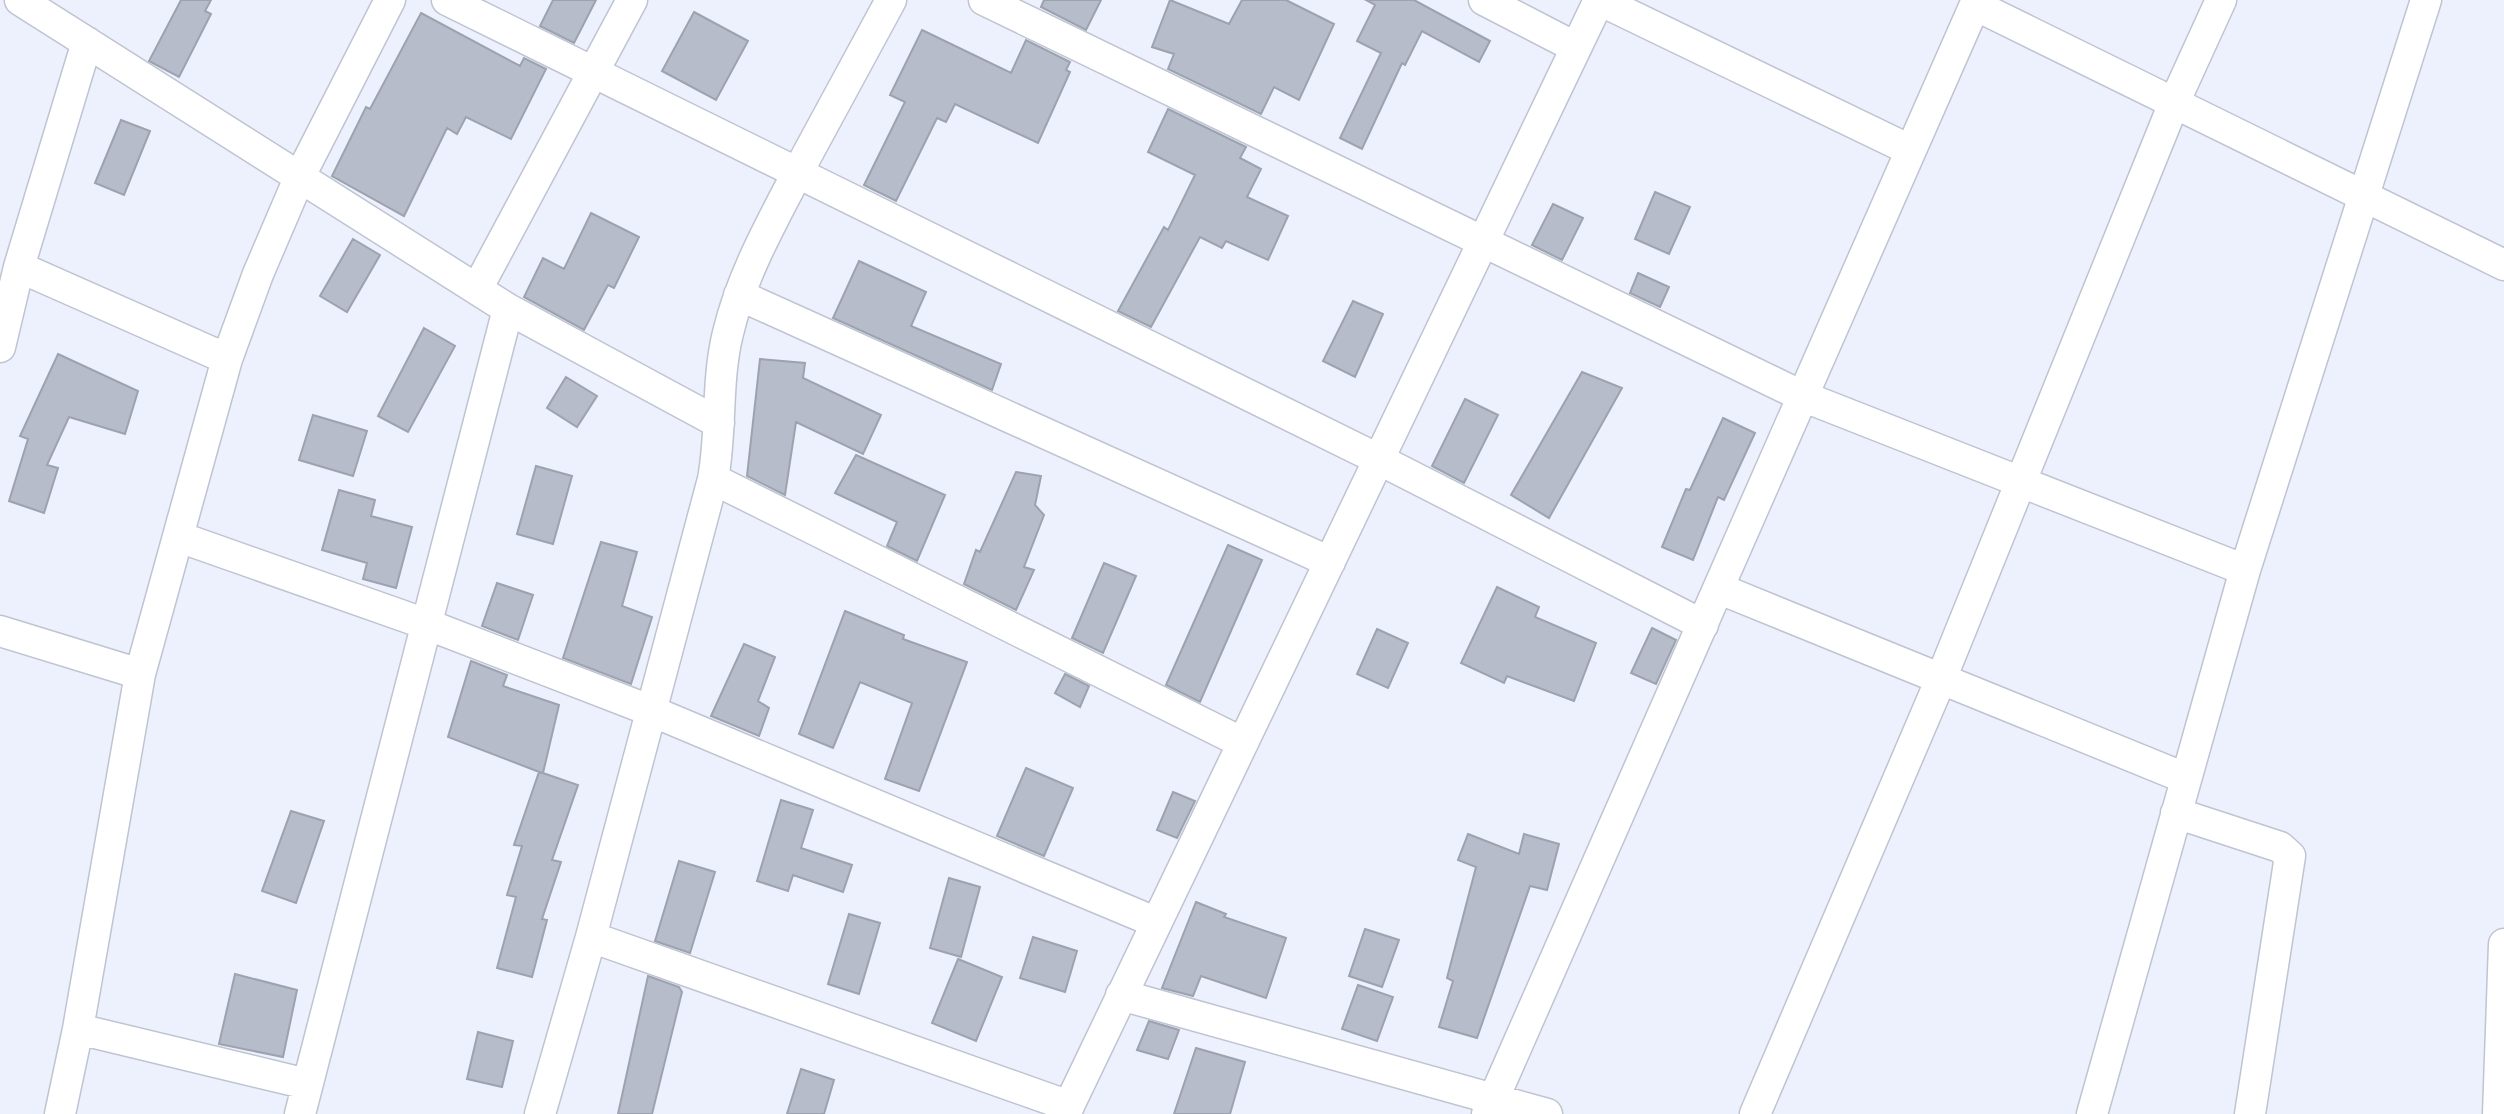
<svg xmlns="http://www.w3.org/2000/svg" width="2504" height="1114" viewBox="0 0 2504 1114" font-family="'Roboto Serif',serif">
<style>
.building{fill:#b6bcc9;stroke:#9da2af;stroke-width:2}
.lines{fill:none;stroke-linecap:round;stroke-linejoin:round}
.minor-casing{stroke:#bec4d1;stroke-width:33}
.minor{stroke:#fff;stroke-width:30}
</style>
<rect width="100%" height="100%" fill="#edf1fd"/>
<path class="building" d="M 181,0 L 211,0 L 205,11 L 211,14 L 179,77 L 149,61 Z
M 553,0 L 596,0 L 574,43 L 540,26 Z
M 1044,0 L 1101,0 L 1086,30 L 1041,7 Z
M 1170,0 L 1229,24 L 1242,0 L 1286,0 L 1334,24 L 1299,100 L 1274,87 L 1261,114 L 1168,69 L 1174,54 L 1152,47 Z
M 1366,0 L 1414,0 L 1490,41 L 1479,62 L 1422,31 L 1405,65 L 1402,63 L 1362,149 L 1340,138 L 1381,53 L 1357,41 L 1375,5 Z
M 694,12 L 748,41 L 716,100 L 662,71 Z
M 421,13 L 520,66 L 524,58 L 546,69 L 511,139 L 466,117 L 457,134 L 447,128 L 404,216 L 332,176 L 366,107 L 370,109 Z
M 922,30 L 1011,73 L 1026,40 L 1070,62 L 1066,70 L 1070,72 L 1038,143 L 955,104 L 946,122 L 937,118 L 896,201 L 864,185 L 905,102 L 890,95 Z
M 1168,109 L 1246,147 L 1240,158 L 1261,169 L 1247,197 L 1288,216 L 1268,260 L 1226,241 L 1222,248 L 1200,237 L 1151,327 L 1118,311 L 1164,227 L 1168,230 L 1195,175 L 1148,152 Z
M 121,120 L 150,131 L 124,195 L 95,183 Z
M 1655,192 L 1690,207 L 1669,254 L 1635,239 Z
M 1553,204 L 1583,218 L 1562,260 L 1532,245 Z
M 591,213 L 639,237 L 614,288 L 608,285 L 584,330 L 524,297 L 543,258 L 564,269 Z
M 353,239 L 380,255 L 347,312 L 320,296 Z
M 859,261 L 926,292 L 911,326 L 1001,364 L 992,390 L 833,318 Z
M 1638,273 L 1669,287 L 1660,307 L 1630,293 Z
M 1353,301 L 1383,314 L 1355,377 L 1323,361 Z
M 424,328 L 455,346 L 408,432 L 378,416 Z
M 58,354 L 138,391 L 125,434 L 69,417 L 47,465 L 58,468 L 44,513 L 9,501 L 28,439 L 20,436 Z
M 760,359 L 805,363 L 803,378 L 881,415 L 863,454 L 796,422 L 785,495 L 747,476 Z
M 1582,372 L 1622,388 L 1549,518 L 1511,495 Z
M 566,377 L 597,396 L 577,427 L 547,408 Z
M 1465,399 L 1498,415 L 1464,483 L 1432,466 Z
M 313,415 L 367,431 L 353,476 L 299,460 Z
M 1723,418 L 1755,433 L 1724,500 L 1718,497 L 1693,560 L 1662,547 L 1686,489 L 1690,490 Z
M 856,455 L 945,495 L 917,561 L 887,546 L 897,522 L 835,493 Z
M 536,466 L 572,476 L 553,544 L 517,534 Z
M 1016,472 L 1041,476 L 1035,505 L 1044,515 L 1024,567 L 1034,570 L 1016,610 L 964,584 L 976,550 L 980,552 Z
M 339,490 L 375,500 L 371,516 L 412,527 L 396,588 L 363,579 L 367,563 L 322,550 Z
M 601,542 L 637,552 L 622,606 L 652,617 L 631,684 L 563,658 Z
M 1228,545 L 1262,560 L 1200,702 L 1166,685 Z
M 1104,563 L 1136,576 L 1103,653 L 1072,638 Z
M 497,583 L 533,595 L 518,640 L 482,626 Z
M 1497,587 L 1539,607 L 1535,617 L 1596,643 L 1574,701 L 1507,676 L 1504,683 L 1461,663 Z
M 845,611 L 904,635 L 903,639 L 967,662 L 919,791 L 885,779 L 912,703 L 860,682 L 833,748 L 799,734 Z
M 1652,628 L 1676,640 L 1656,684 L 1631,673 Z
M 1377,629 L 1408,643 L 1388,688 L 1357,674 Z
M 744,644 L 775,657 L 758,701 L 769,708 L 759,736 L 711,716 Z
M 471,661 L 507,675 L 503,686 L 559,705 L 543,773 L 578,785 L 552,860 L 561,862 L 542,919 L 547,920 L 532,977 L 497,968 L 516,897 L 507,895 L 522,846 L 514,845 L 539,772 L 542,773 L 448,737 Z
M 1065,674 L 1089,686 L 1080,707 L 1055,693 Z
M 1026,768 L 1073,788 L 1044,856 L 997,836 Z
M 1173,792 L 1195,801 L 1177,838 L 1157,830 Z
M 781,800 L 813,810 L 801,848 L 852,865 L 843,892 L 793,875 L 788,891 L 757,881 Z
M 291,811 L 324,821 L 296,903 L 262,891 Z
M 1468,834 L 1519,854 L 1524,834 L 1559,844 L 1547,890 L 1530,886 L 1477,1038 L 1439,1027 L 1453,981 L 1447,978 L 1476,867 L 1458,860 Z
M 679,861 L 715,872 L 690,953 L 655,941 Z
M 949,878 L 980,887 L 961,957 L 930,948 Z
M 1196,902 L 1226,914 L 1224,917 L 1286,938 L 1266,998 L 1201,976 L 1193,996 L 1162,988 Z
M 849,914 L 880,923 L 859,994 L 828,984 Z
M 1365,929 L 1399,940 L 1382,987 L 1349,976 Z
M 1033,937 L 1077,951 L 1065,992 L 1020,978 Z
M 958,959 L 1002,977 L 976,1041 L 932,1023 Z
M 235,974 L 297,990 L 283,1057 L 219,1044 Z
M 648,976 L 679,987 L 682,992 L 652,1114 L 618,1114 Z
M 1358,985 L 1393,997 L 1377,1041 L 1342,1029 Z
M 1149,1021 L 1179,1030 L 1168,1059 L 1137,1050 Z
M 478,1032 L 513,1041 L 502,1087 L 467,1079 Z
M 1196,1048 L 1245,1062 L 1230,1114 L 1174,1114 Z
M 801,1069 L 834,1080 L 824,1114 L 787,1114 Z"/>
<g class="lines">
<g class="minor-casing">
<path id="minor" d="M 20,0 L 508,309 L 719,423
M 447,0 L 1378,459 L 1703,625
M 984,0 L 1802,396 L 2245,570
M 1484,0 L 1575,47
M 1975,5 L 2504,265
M 19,267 L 227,359
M 477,289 L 632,0
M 739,295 L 1330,562
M 0,347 L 19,267 L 87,42
M 713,479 L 1243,743
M 179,537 L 426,624 L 649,710 L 1155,922
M 1720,589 L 2185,778
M 0,631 L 140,674
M 2176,813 L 2280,847 L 2290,856 L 2250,1114
M 591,937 L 1069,1106
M 1121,995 L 1547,1114
M 78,1029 L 307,1084
M 60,1114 L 78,1029 L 140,674 L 227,359 L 258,274 L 300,176 L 390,0
M 300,1114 L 508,309
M 540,1114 L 591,937 L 713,479 C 722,431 716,381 728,333 C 742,274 773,220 801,166 C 831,111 861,55 891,0
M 1065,1114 L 1599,0 L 1910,150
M 1487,1114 L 1977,0
M 1755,1114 L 1941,679 L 2174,103 L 2221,0
M 2092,1114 L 2245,570 L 2426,0
M 2498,1114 L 2504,944"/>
</g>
<use href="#minor" class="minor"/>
</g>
</svg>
